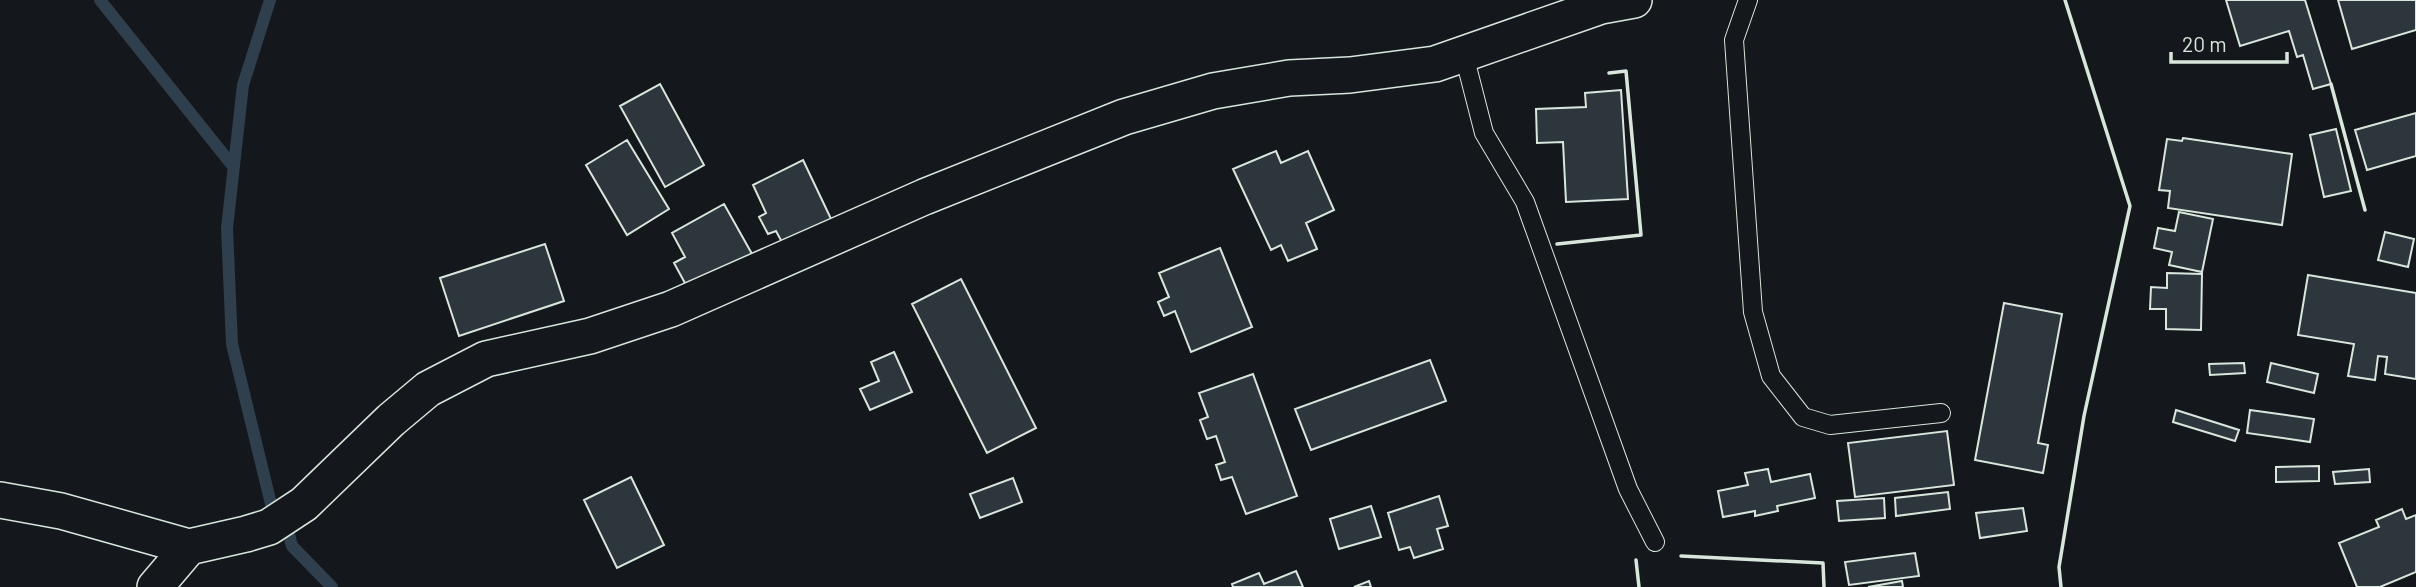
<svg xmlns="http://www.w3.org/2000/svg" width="2416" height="587" viewBox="0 0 2416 587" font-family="Barlow,sans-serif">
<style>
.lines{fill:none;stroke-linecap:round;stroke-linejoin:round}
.stream{stroke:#2f3f4d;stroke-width:12}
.building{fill:#2c363c;stroke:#d8e6dc;stroke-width:2}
.lane-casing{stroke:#d8e6dc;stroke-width:20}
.street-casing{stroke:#d8e6dc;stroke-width:38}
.lane{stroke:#14181c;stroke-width:18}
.street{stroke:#14181c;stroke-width:35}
.wall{stroke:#d8e6dc;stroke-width:3.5}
</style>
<rect width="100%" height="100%" fill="#14181c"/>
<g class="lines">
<path class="stream" d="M 100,0 L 232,165
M 270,0 L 243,85 L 227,228 L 232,344 L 271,504 L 285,518 L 292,546 L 332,587"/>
</g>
<path class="building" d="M 2226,0 L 2305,0 L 2331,84 L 2313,89 L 2303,55 L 2297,57 L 2289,31 L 2240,46 Z
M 2338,0 L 2416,0 L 2416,30 L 2352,49 Z
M 660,84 L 704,165 L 665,187 L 620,106 Z
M 1621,90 L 1628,199 L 1566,202 L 1563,142 L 1537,143 L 1536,109 L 1586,107 L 1585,93 Z
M 2416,113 L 2416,156 L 2367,170 L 2355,130 Z
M 2336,129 L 2351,191 L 2324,197 L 2310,135 Z
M 2183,138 L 2292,154 L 2282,225 L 2168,208 L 2170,191 L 2159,190 L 2167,139 L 2182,141 Z
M 627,140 L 669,209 L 627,235 L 586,165 Z
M 1276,151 L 1281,163 L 1308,151 L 1334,210 L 1306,223 L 1317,249 L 1288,261 L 1281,245 L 1271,250 L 1233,169 Z
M 803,160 L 833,223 L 784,246 L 776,231 L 768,234 L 759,217 L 766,213 L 753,185 Z
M 724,204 L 756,261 L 686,285 L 674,263 L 685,257 L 672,233 Z
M 2179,212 L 2213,219 L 2202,272 L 2169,265 L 2172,252 L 2154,248 L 2158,228 L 2175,231 Z
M 2385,232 L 2414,239 L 2408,267 L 2378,260 Z
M 545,244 L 564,301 L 459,336 L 440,278 Z
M 1220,248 L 1252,327 L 1191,352 L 1175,311 L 1164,316 L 1158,302 L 1169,297 L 1159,273 Z
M 2167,273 L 2202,274 L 2201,330 L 2166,329 L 2166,309 L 2150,309 L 2151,287 L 2167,288 Z
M 2308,275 L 2416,293 L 2416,379 L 2385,374 L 2387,357 L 2378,356 L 2375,380 L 2348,376 L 2354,344 L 2298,335 Z
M 961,279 L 1036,428 L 987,453 L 912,304 Z
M 2004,303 L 2062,314 L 2038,443 L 2048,445 L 2043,473 L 1975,460 Z
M 894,352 L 912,392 L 870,410 L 860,389 L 879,381 L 871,362 Z
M 1430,360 L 1446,401 L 1311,450 L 1295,409 Z
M 2244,363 L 2245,373 L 2210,375 L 2209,364 Z
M 2271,363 L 2318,374 L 2314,393 L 2267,382 Z
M 1253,374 L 1297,496 L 1246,514 L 1232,477 L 1221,480 L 1216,465 L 1225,462 L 1216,436 L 1207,439 L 1200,420 L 1208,417 L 1199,393 Z
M 2176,410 L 2239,430 L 2235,441 L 2173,422 Z
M 2250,410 L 2314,419 L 2310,442 L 2247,433 Z
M 1947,431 L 1954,485 L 1855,497 L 1848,443 Z
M 2319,466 L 2319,481 L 2276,482 L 2276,467 Z
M 1768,469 L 1771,482 L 1810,474 L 1815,498 L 1777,506 L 1778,511 L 1755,516 L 1755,511 L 1723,517 L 1718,491 L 1748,485 L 1745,473 Z
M 2369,469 L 2370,482 L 2335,484 L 2333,472 Z
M 631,477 L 664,545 L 617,568 L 584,500 Z
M 1013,478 L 1022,502 L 980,518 L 970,494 Z
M 1948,492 L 1950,509 L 1896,516 L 1895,498 Z
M 1439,496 L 1448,526 L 1437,529 L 1443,549 L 1414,558 L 1410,547 L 1399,550 L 1388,513 Z
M 1884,498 L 1885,518 L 1839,521 L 1837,501 Z
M 1371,506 L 1381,537 L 1339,549 L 1330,519 Z
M 2023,508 L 2027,531 L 1980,538 L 1976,513 Z
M 2402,509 L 2406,519 L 2416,515 L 2416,572 L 2380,587 L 2357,587 L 2339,543 L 2379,527 L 2376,520 Z
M 1915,553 L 1919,576 L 1849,585 L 1845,562 Z
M 1296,571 L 1303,587 L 1233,587 L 1232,584 L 1259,573 L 1264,584 Z
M 1369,581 L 1371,587 L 1354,587 Z
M 1902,581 L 1903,587 L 1868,587 Z"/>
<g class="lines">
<g class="lane-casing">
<path id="lane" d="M 1748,0 L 1734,40 L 1753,312 L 1771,376 L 1803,417 L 1830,425 L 1941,413
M 1464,55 L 1484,133 L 1525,202 L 1628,489 L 1655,542"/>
</g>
<g class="street-casing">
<path id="street" d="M 0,500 L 61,511 L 189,547 L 246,534 L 269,527 L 304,504 L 391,420 L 428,389 L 486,359 L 590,336 L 671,309 L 924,197 L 1124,117 L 1213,91 L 1289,78 L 1350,75 L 1435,64 L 1601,6 L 1634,0
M 155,587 L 189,547"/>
</g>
<use href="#lane" class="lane"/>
<use href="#street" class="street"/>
<path class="wall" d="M 2331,84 L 2365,210
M 1557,244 L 1641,235 L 1626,71 L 1609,73
M 1681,556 L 1823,563 L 1824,587
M 1636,560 L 1639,587
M 2061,587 L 2059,567 L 2084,416 L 2130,206 L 2065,0"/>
</g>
<path d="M2171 52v10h116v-10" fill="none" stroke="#d8e6dc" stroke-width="3.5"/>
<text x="2182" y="52" font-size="21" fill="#d8e6dc" stroke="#14181c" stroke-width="5" paint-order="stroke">20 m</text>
</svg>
